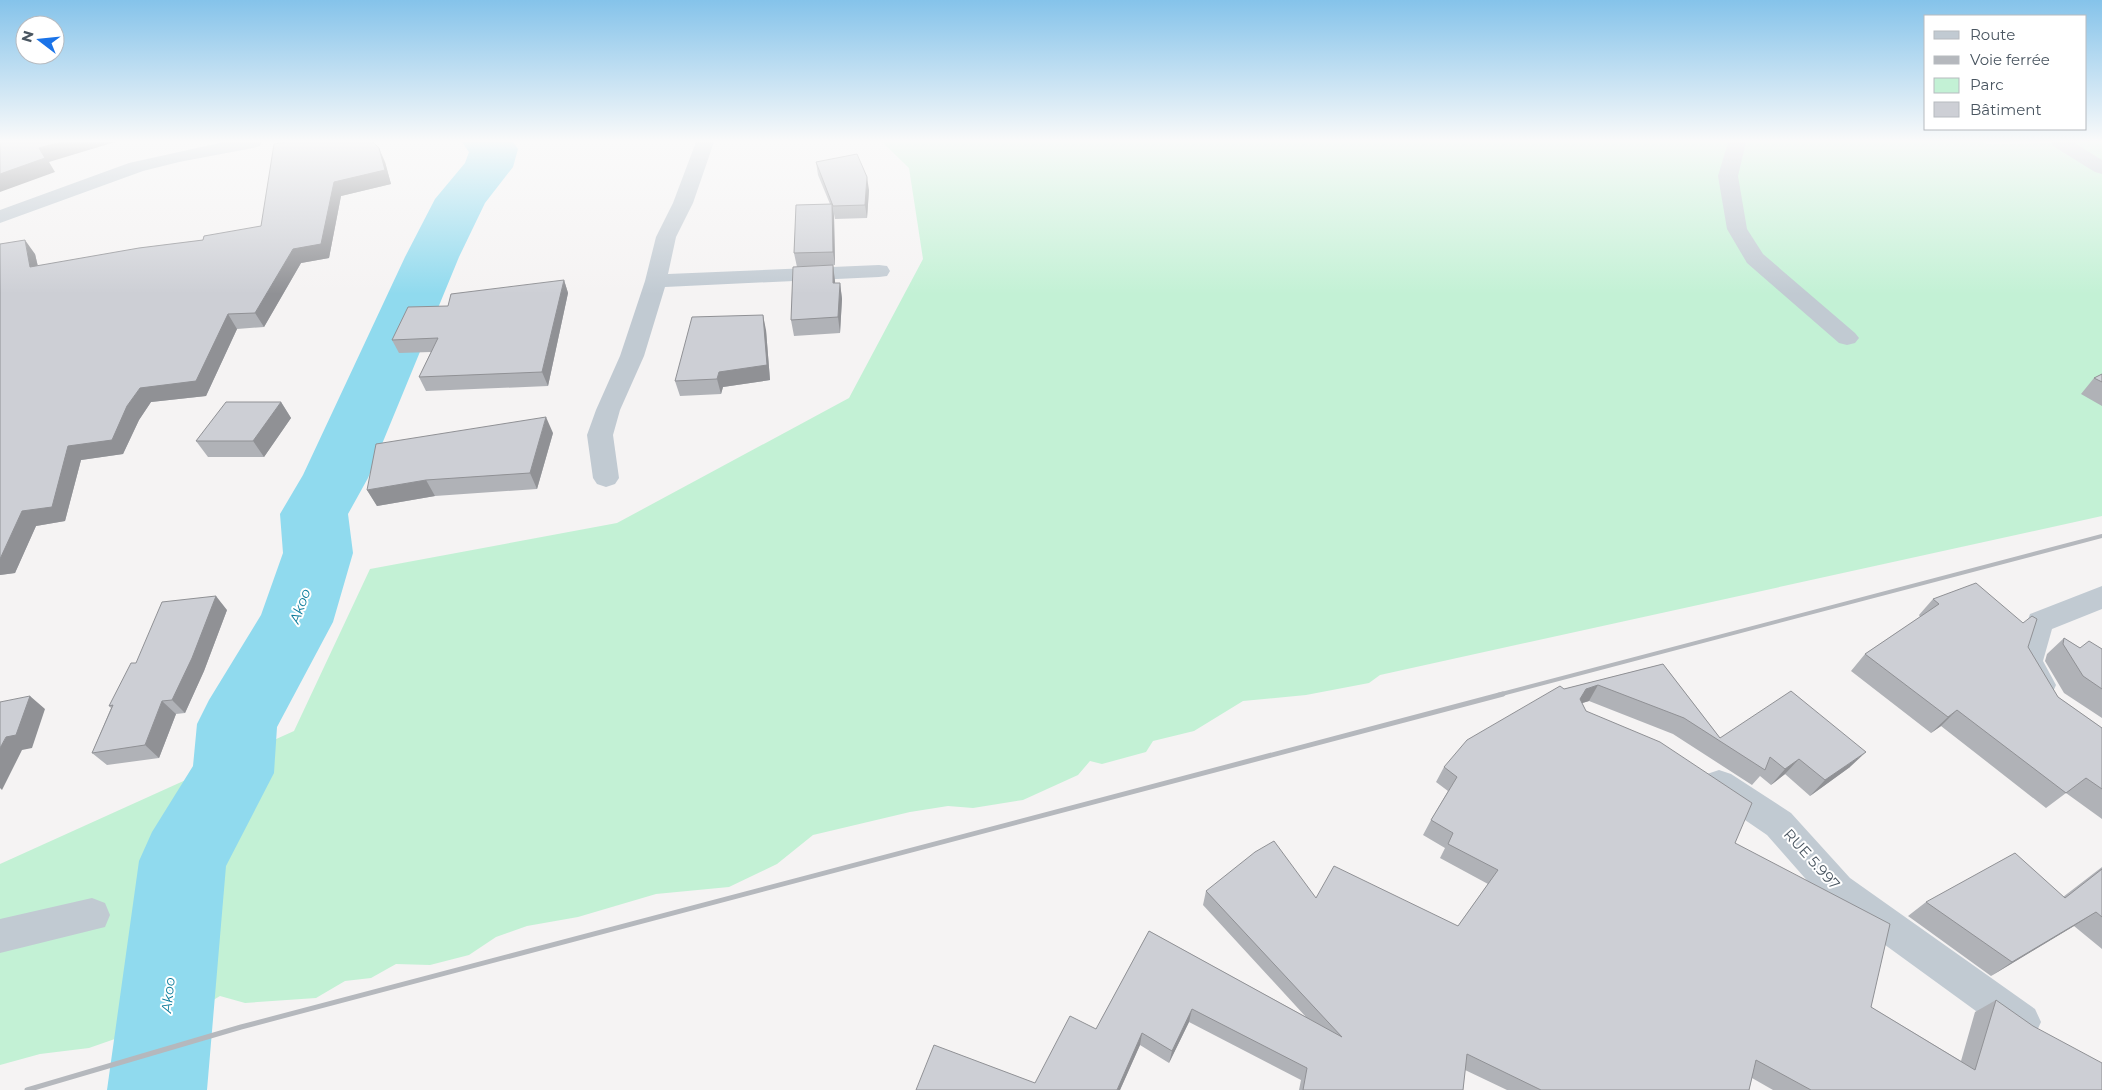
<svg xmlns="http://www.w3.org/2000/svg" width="2102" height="1090" viewBox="0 0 2102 1090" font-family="Montserrat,sans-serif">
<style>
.green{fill:#c3f1d5}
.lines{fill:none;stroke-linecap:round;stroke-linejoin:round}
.river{fill:#90daee;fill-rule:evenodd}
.minor{fill:#c1cad2;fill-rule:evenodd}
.rail-far1{stroke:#b5b8bd;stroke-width:4}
.rail{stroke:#b5b8bd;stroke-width:5}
.wall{fill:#b0b2b7}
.shaded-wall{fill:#909195}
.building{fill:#cdcfd5;stroke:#909195}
.labels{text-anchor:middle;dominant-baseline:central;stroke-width:4;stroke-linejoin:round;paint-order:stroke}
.water-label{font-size:14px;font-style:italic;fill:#0c7c9b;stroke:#fff}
.near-street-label{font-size:15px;fill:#4a5661;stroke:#fff}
</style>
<rect width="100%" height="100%" fill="#f5f3f3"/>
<path class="green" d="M 882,142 L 1981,142 L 1988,144 L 2102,142 L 2102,516 L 1380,675 L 1369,683 L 1306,695 L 1243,701 L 1194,731 L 1153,741 L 1146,752 L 1102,764 L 1090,761 L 1078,775 L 1023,800 L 973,808 L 948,806 L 910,812 L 813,835 L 777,864 L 729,887 L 656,894 L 578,917 L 527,926 L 496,937 L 469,955 L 430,965 L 396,964 L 371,978 L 345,981 L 316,998 L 245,1003 L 220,996 L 195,1011 L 89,1048 L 40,1054 L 0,1065 L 0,864 L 294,731 L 370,569 L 617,523 L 849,398 L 923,259 L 909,168 Z"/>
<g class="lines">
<path class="river" d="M 462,142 L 513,142 L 518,149 L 513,167 L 485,203 L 459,257 L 368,478 L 348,514 L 353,553 L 333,622 L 277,727 L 274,773 L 226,866 L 207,1090 L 107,1090 L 139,861 L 152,832 L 193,766 L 197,724 L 209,700 L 261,615 L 283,553 L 280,514 L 303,475 L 405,257 L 435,199 L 465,163 L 469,152 Z"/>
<path class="minor" d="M 224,142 L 262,142 L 260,146 L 253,148 L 179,162 L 143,171 L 0,223 L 0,210 L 129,163 Z
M 696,142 L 714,142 L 693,203 L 676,237 L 668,274 L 879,265 L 887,266 L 890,271 L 887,276 L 879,277 L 665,287 L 644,356 L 620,410 L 613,435 L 619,478 L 615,484 L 606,487 L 597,484 L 593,478 L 587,435 L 596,410 L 620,356 L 645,281 L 656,237 L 673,203 Z
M 1728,142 L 1746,142 L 1738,176 L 1747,229 L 1763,254 L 1855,333 L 1859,338 L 1855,343 L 1847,345 L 1839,343 L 1747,263 L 1727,229 L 1718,176 Z
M 2051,142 L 2073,142 L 2102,160 L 2102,174 L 2095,172 L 2053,146 Z
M 2102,586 L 2102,609 L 2052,629 L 2043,661 L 2056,685 L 2052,694 L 2041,698 L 2030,694 L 2013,662 L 2030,614 Z
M 1719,770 L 1731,774 L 1791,813 L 1850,878 L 2035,1009 L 2041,1022 L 2035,1035 L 2022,1041 L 2009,1035 L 1826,902 L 1767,835 L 1707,794 L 1703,784 L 1707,774 Z
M 92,898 L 105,903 L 110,915 L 105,927 L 0,953 L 0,919 Z"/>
<path class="rail-far1" d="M 1498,695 L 2102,536"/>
<path class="rail" d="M 27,1090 L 241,1027 L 1503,694"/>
</g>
<path class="wall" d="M 385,162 L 391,184 L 341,196 L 329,258 L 301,263 L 264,327 L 237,329 L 206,396 L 151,402 L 139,420 L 123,454 L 81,460 L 65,521 L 36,526 L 15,573 L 0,575 L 0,244 L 35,254 L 38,266 L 203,240 L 261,226 Z
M 816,162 L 869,190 L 867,218 L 835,219 L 834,214 L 835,265 L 797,267 L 794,253 L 830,204 L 818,175 Z
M 833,265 L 835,283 L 840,283 L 842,299 L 840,333 L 794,336 L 791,320 Z
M 564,280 L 568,293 L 548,386 L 426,391 L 419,377 L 431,352 L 399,353 L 392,340 L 448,306 Z
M 766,330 L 770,380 L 723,387 L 721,394 L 680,396 L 675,381 Z
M 2102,374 L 2102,406 L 2081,394 L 2094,378 Z
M 281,402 L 291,418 L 264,457 L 208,457 L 196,441 Z
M 553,433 L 537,489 L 435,496 L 377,506 L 367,490 Z
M 1933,599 L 2028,647 L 2058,697 L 2102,728 L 2102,819 L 2066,793 L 2046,808 L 1941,726 L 1931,733 L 1851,671 L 1865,654 L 1920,617 L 1919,615 Z
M 227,610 L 204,671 L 185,713 L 176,714 L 159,758 L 107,765 L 92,753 L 111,708 L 109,706 L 136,663 Z
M 2064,638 L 2080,648 L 2102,649 L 2102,718 L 2064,693 L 2045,661 L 2047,654 Z
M 1663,664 L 1720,738 L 1850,767 L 1810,796 L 1785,774 L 1771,785 L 1760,776 L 1752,785 L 1673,734 L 1589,701 L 1582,703 L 1586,711 L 1735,843 L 1871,1007 L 1961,1061 L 1975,1012 L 1996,1000 L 2102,1090 L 1773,1090 L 1752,1078 L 1749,1090 L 1507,1090 L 1465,1070 L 1463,1090 L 1299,1090 L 1301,1080 L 1189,1022 L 1169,1063 L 1140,1045 L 1120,1090 L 916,1090 L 1035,1083 L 1096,1029 L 1149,931 L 1306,1017 L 1203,905 L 1206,891 L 1316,898 L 1458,926 L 1488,884 L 1440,858 L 1445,848 L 1423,835 L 1431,820 L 1448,791 L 1436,782 L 1444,767 L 1564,689 Z
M 2102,867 L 2102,949 L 2074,926 L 1991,976 L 1908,916 L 1926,902 L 2063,897 Z"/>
<path class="shaded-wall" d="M 60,142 L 115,142 L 49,162 L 55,172 L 0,192 L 0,174 L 39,148 Z
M 379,148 L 385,162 L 391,184 L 341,196 L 329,258 L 301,263 L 264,327 L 255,313 L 293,249 L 334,182 Z
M 867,177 L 869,190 L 867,218 L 865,205 Z
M 832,204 L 834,217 L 835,265 L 833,252 Z
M 25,240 L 35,254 L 41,281 L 30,267 Z
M 833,265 L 835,281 L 836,299 L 833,283 Z
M 564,280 L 568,293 L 548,386 L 542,372 Z
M 840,283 L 842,299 L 840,333 L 838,317 Z
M 228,314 L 237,329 L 206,396 L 151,402 L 139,420 L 123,454 L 81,460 L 65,521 L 36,526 L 15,573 L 0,575 L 0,559 L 22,511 L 68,446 L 127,406 L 140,388 Z
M 763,315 L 766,330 L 770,380 L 723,387 L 721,394 L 717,379 L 719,372 Z
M 281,402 L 291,418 L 264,457 L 253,441 Z
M 546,417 L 553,433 L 537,489 L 530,473 Z
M 426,480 L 435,496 L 377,506 L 367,490 Z
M 216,596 L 227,610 L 204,671 L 185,713 L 172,700 Z
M 1598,685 L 1589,701 L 1576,705 L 1586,689 Z
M 30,696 L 45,709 L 32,748 L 22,750 L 2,790 L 0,788 L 0,748 L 6,737 Z
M 162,701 L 176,714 L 159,758 L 145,745 Z
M 1957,710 L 1941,726 L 1931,733 L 1948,717 Z
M 1866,752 L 1850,767 L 1810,796 L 1825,780 Z
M 1799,759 L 1785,774 L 1771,785 L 1785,769 Z
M 2096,912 L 2074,926 L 1991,976 L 2012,962 Z
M 1192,1009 L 1189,1022 L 1169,1063 L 1172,1051 Z
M 1142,1033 L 1140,1045 L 1120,1090 L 1117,1090 Z"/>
<path class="building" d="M 0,142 L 60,142 L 39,148 L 45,158 L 0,174 Z
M 287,142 L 373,142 L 379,148 L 385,170 L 334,182 L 321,244 L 293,249 L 255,313 L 228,314 L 196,381 L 140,388 L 127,406 L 112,440 L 68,446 L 52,507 L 22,511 L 0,559 L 0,244 L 25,240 L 30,267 L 139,248 L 203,240 L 204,236 L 261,226 L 274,144 Z
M 857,154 L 867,177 L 865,205 L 833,206 L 816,162 Z
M 832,204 L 833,252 L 794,253 L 796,205 Z
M 833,265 L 833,283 L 840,283 L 838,317 L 791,320 L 793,267 Z
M 564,280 L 542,372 L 419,377 L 438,338 L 392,340 L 408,307 L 448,306 L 451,294 Z
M 763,315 L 767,365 L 719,372 L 717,379 L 675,381 L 692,317 Z
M 2102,374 L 2102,382 L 2094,378 Z
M 226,402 L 281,402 L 253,441 L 196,441 Z
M 546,417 L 530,473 L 426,480 L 367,490 L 376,444 Z
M 1976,583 L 2023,623 L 2032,616 L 2037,619 L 2028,647 L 2058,697 L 2102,728 L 2102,789 L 2086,778 L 2066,793 L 1957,710 L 1948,717 L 1865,654 L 1939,604 L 1933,599 Z
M 216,596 L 192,658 L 172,700 L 162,701 L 145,745 L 92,753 L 113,705 L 109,706 L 131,663 L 136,663 L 162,602 Z
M 2064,638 L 2080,648 L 2089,641 L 2102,649 L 2102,689 L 2083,676 L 2063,644 Z
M 1663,664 L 1720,738 L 1791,691 L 1866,752 L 1825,780 L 1799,759 L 1785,769 L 1770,757 L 1765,770 L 1684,718 L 1598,685 L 1586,689 L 1580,699 L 1586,711 L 1660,742 L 1752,803 L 1735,843 L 1890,924 L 1871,1007 L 1975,1070 L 1996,1000 L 2033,1026 L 2102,1063 L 2102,1090 L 1811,1090 L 1756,1060 L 1749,1090 L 1541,1090 L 1467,1054 L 1463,1090 L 1303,1090 L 1307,1068 L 1192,1009 L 1172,1051 L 1142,1033 L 1117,1090 L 916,1090 L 934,1045 L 1035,1083 L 1070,1016 L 1096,1029 L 1149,931 L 1342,1037 L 1206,891 L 1255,852 L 1274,841 L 1316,898 L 1334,866 L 1458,926 L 1498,870 L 1448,844 L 1453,833 L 1431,820 L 1457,777 L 1444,767 L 1467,740 L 1560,686 L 1564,689 Z
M 30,696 L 16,735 L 6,737 L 0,748 L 0,702 Z
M 2015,853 L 2065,898 L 2102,869 L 2102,917 L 2096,912 L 2012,962 L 1926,902 Z"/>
<linearGradient id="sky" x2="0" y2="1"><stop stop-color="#85c3ea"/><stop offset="0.48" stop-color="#fafafa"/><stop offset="1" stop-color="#fafafa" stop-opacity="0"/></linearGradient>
<rect width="2102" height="294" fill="url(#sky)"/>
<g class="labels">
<g class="water-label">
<text transform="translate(300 606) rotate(-70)">Akoo</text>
<text transform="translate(168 995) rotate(-84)">Akoo</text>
</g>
<g class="near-street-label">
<text transform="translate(1812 859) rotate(48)">RUE 5.997</text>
</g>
</g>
<rect x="1924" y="15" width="162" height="115" fill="#ffffff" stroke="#b7bbc0"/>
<rect x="1934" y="31" width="25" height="8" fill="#c1cad2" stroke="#b7bbc0"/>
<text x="1970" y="40" font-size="15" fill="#4a5661">Route</text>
<rect x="1934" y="56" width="25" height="8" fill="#b5b8bd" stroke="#b7bbc0"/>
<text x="1970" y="65" font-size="15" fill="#4a5661">Voie ferrée</text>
<rect x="1934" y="78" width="25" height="15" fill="#c3f1d5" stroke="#b7bbc0"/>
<text x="1970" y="90" font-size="15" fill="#4a5661">Parc</text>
<rect x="1934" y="102" width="25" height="15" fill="#cdcfd5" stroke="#b7bbc0"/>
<text x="1970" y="115" font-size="15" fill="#4a5661">Bâtiment</text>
<g transform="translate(40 40) rotate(286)"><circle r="24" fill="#ffffff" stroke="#b7bbc0"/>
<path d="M0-4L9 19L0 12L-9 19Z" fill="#1a73e8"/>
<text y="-8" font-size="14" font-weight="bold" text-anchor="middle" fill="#4a5661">N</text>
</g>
</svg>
